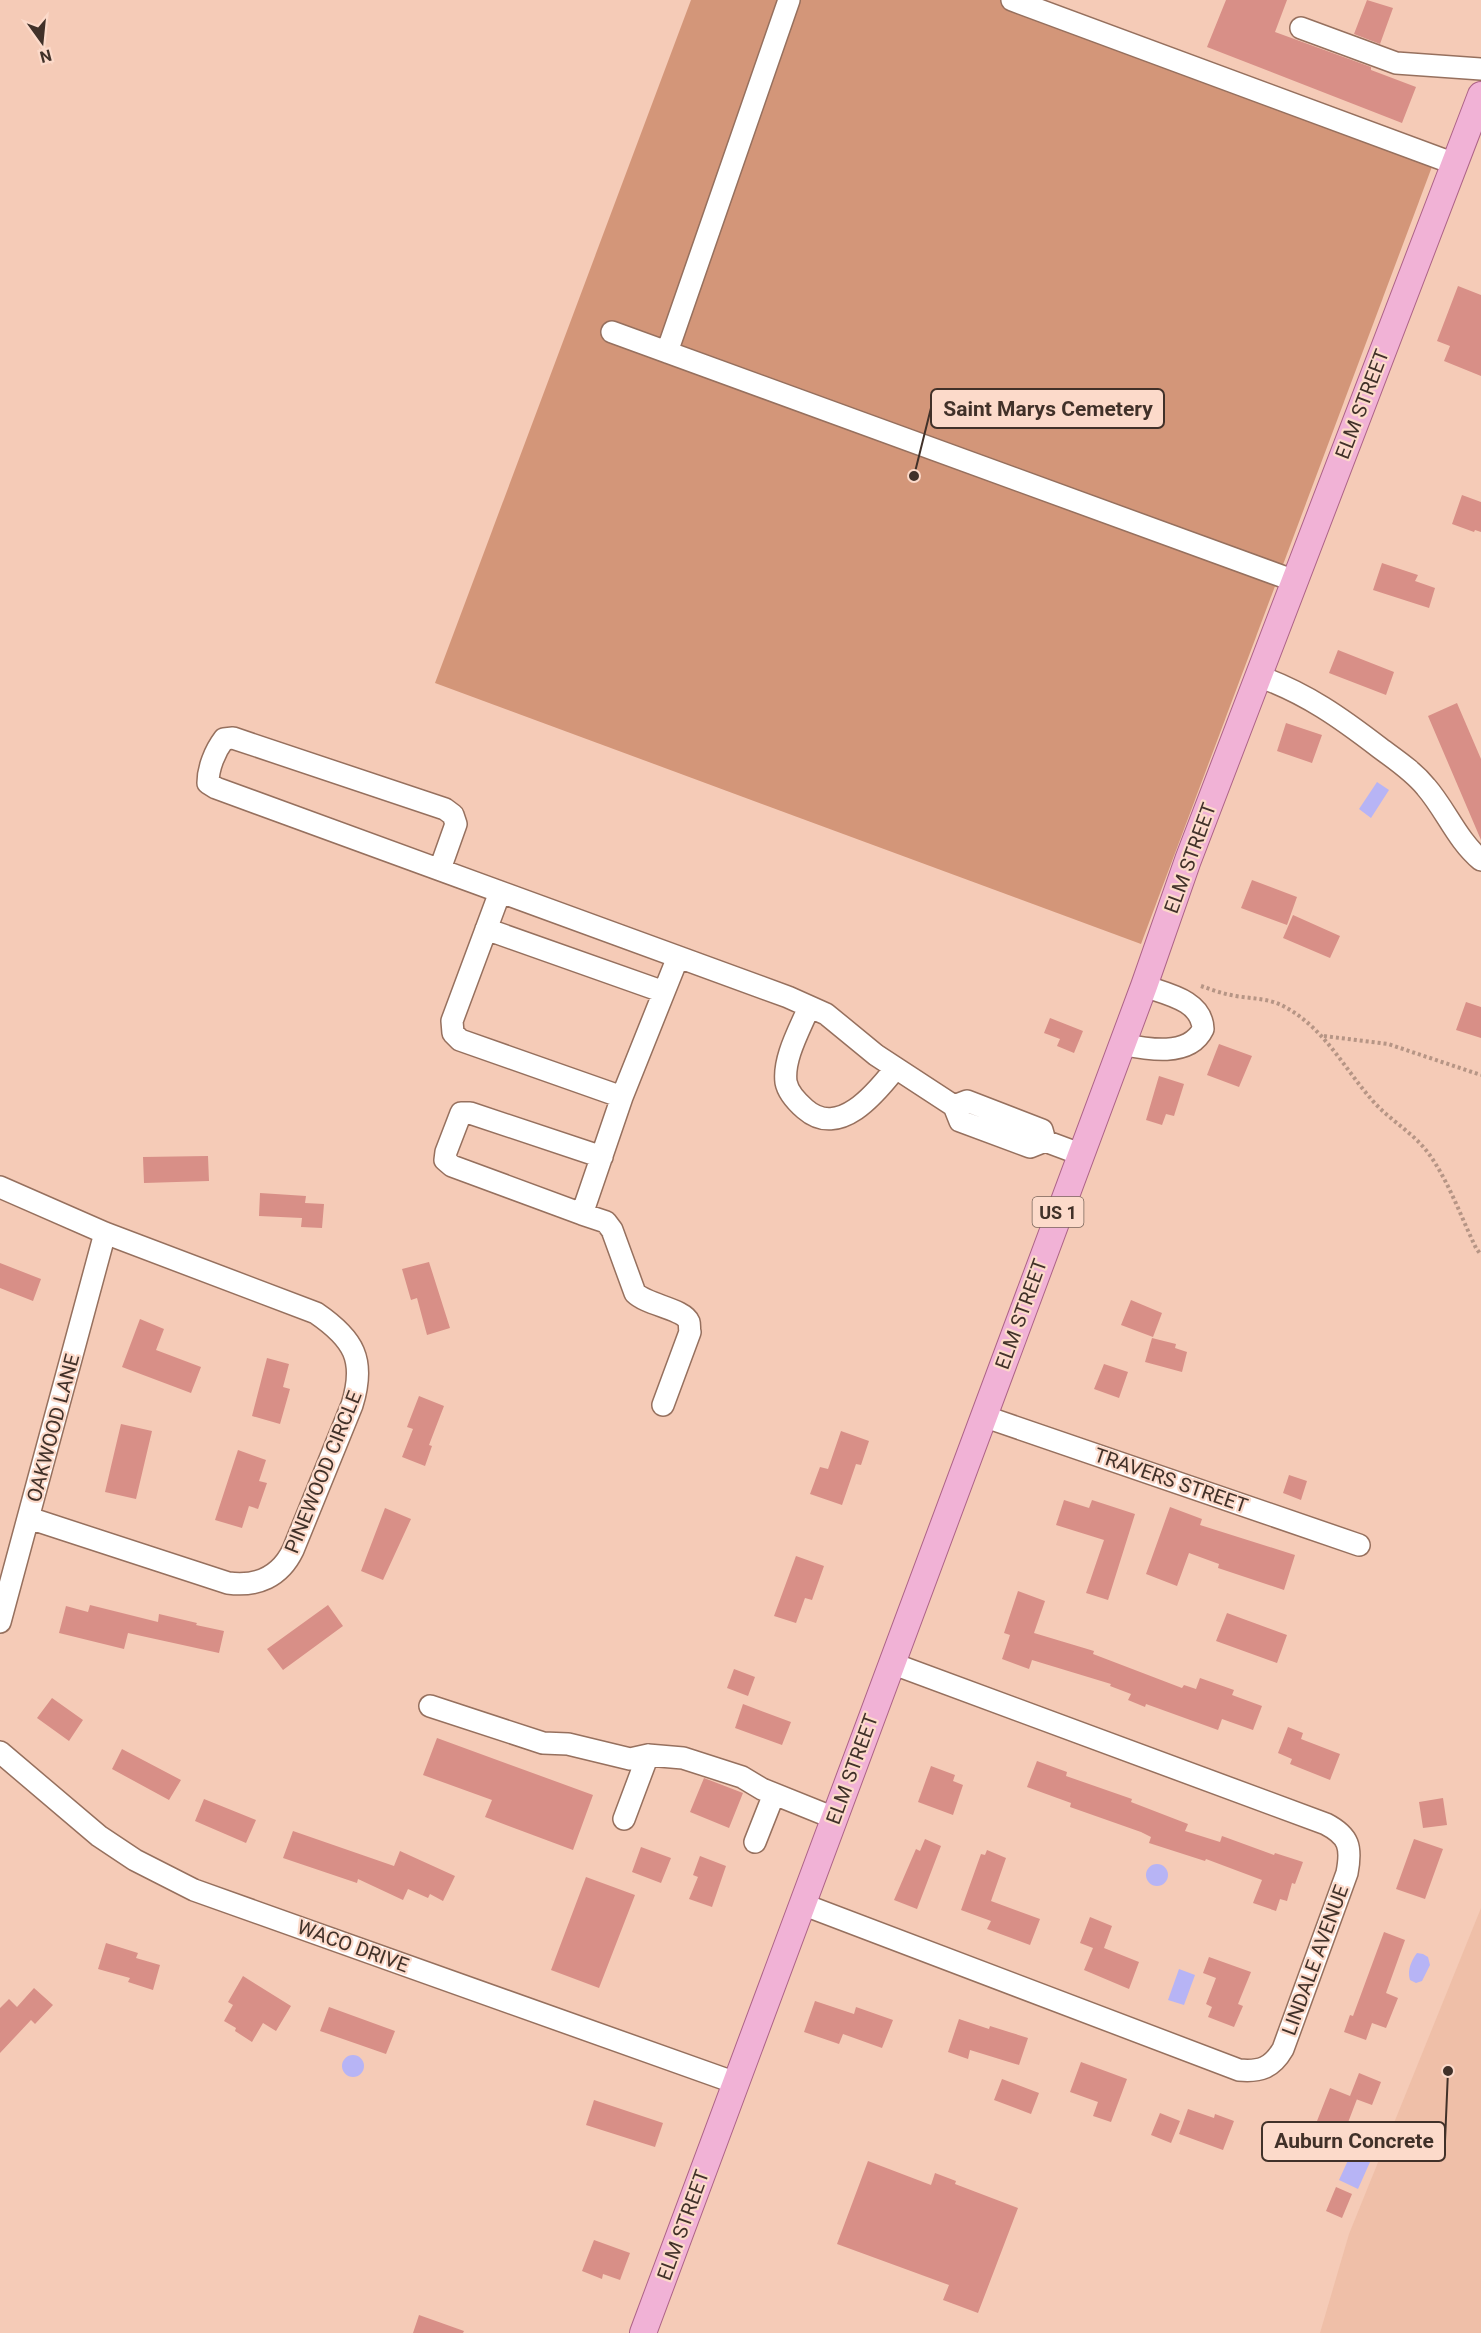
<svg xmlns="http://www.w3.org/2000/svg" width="1481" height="2333" viewBox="0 0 1481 2333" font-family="Roboto,sans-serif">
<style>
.built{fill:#efbfa8}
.green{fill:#d39679}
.water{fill:#b7b4f5}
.building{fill:#d88f87}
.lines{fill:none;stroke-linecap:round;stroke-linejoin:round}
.minor-casing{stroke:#96705e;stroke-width:24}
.major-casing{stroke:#ad6387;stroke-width:28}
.path{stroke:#b69585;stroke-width:4;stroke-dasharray:3 3;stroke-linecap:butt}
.minor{stroke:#fff;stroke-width:21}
.major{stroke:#f1b2d6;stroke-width:26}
.labels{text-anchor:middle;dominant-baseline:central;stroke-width:4.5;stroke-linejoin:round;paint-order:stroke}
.shield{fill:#fcdaca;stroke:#796459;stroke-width:1.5}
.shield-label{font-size:18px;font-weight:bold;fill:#413129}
.street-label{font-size:20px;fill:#413129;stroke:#fcdaca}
.leader{fill:none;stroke:#413129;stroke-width:2}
.callout-dot{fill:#413129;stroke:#fcdaca;stroke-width:2}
.callout{fill:#fcdaca;stroke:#413129;stroke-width:2}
.callout-label{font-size:21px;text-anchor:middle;font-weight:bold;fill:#413129}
</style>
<rect width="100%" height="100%" fill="#f5cbb7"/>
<path class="built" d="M 1481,1908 L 1481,2333 L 1320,2333 L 1349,2234 Z"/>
<path class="green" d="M 691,0 L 1039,0 L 1439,148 L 1141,944 L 435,683 Z"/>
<path class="water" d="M 1377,782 L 1389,790 L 1371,818 L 1359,809 Z
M1146 1875a11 11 0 1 1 22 0a11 11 0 1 1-22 0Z
M 1417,1953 L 1423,1954 L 1428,1957 L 1430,1965 L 1422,1981 L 1416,1983 L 1410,1980 C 1407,1971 1411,1961 1417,1953 Z
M 1179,1969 L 1195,1975 L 1184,2005 L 1168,2000 Z
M342 2066a11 11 0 1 1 22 0a11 11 0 1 1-22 0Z
M 1355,2145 L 1374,2153 L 1358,2189 L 1339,2180 Z"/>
<path class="building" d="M 1226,0 L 1287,0 L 1275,32 L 1371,67 L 1371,70 L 1416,87 L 1402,123 L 1207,47 Z
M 1367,0 L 1393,8 L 1380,44 L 1354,34 Z
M 1458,286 L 1481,295 L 1481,376 L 1444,361 L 1450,346 L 1437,341 Z
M 1462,495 L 1481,502 L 1481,532 L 1475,530 L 1474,532 L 1452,524 Z
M 1382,563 L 1418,575 L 1415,581 L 1435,588 L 1429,608 L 1373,590 Z
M 1338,650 L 1394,672 L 1386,695 L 1329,673 Z
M 1457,703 L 1481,759 L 1481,840 L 1428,716 Z
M 1286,723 L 1322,735 L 1312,763 L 1277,751 Z
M 1252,880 L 1297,897 L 1287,925 L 1241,908 Z
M 1293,915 L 1340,936 L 1330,958 L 1283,938 Z
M 1466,1002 L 1481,1007 L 1481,1038 L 1456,1030 Z
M 1050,1018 L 1083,1031 L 1074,1053 L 1057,1046 L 1060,1039 L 1044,1033 Z
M 1219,1044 L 1252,1056 L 1239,1087 L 1207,1075 Z
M 1159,1076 L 1184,1084 L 1174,1116 L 1166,1114 L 1162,1125 L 1146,1120 Z
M 208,1156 L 209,1181 L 144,1183 L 143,1157 Z
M 260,1193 L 306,1196 L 305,1203 L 324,1204 L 322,1228 L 301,1227 L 302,1218 L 259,1216 Z
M 429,1262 L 450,1328 L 427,1335 L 417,1298 L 411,1300 L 402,1269 Z
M 0,1263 L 41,1279 L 33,1301 L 0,1288 Z
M 1131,1300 L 1162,1313 L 1153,1337 L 1121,1325 Z
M 140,1319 L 164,1329 L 156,1350 L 201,1367 L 191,1393 L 122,1367 Z
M 1152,1338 L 1176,1344 L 1175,1348 L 1187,1352 L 1182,1372 L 1145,1362 Z
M 267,1358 L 289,1364 L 283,1387 L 290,1389 L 280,1424 L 252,1416 Z
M 1104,1364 L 1128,1372 L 1119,1398 L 1094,1389 Z
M 419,1396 L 444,1406 L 429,1445 L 432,1446 L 425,1466 L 402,1457 L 413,1429 L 407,1427 Z
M 121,1424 L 152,1431 L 136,1499 L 105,1492 Z
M 841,1431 L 869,1441 L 861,1465 L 856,1464 L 842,1505 L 810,1494 L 820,1467 L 828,1469 Z
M 238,1450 L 266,1460 L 259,1481 L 267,1483 L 258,1509 L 249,1506 L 242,1528 L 215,1520 Z
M 1289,1475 L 1307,1481 L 1301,1500 L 1283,1493 Z
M 1064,1500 L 1089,1508 L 1092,1500 L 1135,1514 L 1108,1600 L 1086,1593 L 1104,1540 L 1056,1525 Z
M 1170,1507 L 1202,1519 L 1200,1525 L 1295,1555 L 1284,1590 L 1218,1568 L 1219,1564 L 1189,1553 L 1177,1586 L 1146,1574 Z
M 385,1508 L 411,1519 L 383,1580 L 361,1571 Z
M 796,1556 L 824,1566 L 812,1600 L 805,1598 L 796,1623 L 774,1616 Z
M 1018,1591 L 1045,1601 L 1034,1633 L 1094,1651 L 1093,1654 L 1182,1688 L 1184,1685 L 1196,1689 L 1200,1678 L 1234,1690 L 1232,1695 L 1262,1706 L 1253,1730 L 1222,1719 L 1218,1730 L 1146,1704 L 1145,1707 L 1128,1700 L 1131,1694 L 1110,1686 L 1111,1684 L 1032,1660 L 1029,1669 L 1002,1659 L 1010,1635 L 1004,1633 Z
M 90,1605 L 158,1622 L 159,1614 L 197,1623 L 196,1625 L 224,1631 L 219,1653 L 128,1633 L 124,1649 L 59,1633 L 66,1606 L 88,1612 Z
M 328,1605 L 343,1626 L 283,1670 L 267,1649 Z
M 1227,1613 L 1287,1635 L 1277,1663 L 1216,1641 Z
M 734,1669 L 755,1677 L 748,1696 L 727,1688 Z
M 52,1698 L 83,1720 L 69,1741 L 37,1718 Z
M 743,1704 L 791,1722 L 782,1745 L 735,1728 Z
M 1288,1727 L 1303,1733 L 1301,1739 L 1340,1754 L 1330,1780 L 1290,1764 L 1292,1759 L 1278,1753 Z
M 437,1738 L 593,1795 L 573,1850 L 485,1817 L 492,1800 L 423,1775 Z
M 122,1749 L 181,1780 L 169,1800 L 112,1769 Z
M 1037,1761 L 1067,1772 L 1066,1776 L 1132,1799 L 1131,1802 L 1188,1824 L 1185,1831 L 1220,1842 L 1222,1836 L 1274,1855 L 1275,1853 L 1303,1862 L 1295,1884 L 1292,1883 L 1287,1901 L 1280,1899 L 1276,1911 L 1253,1903 L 1262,1880 L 1206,1859 L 1205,1861 L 1149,1843 L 1151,1837 L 1141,1832 L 1070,1807 L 1071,1803 L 1027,1787 Z
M 931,1766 L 955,1775 L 953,1781 L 963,1785 L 953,1815 L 918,1802 Z
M 704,1778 L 743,1793 L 729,1828 L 690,1812 Z
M 1443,1798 L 1447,1825 L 1423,1828 L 1419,1802 Z
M 204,1799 L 256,1820 L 246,1843 L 195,1821 Z
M 293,1831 L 394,1866 L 400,1851 L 455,1876 L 443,1901 L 430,1894 L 428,1898 L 408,1889 L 403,1900 L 358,1879 L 357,1883 L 283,1858 Z
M 925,1839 L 941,1846 L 917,1909 L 894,1900 L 916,1849 L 920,1851 Z
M 1414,1839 L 1443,1849 L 1425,1899 L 1396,1889 Z
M 641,1847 L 671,1858 L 661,1883 L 632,1872 Z
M 987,1850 L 1006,1858 L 991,1901 L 1040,1919 L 1030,1945 L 987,1929 L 991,1921 L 961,1910 L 981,1854 L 985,1855 Z
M 700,1856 L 726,1866 L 712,1907 L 689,1899 L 698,1877 L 693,1875 Z
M 586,1877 L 635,1895 L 599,1988 L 551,1970 Z
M 1090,1917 L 1112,1926 L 1104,1948 L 1139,1962 L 1129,1989 L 1084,1970 L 1093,1948 L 1080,1943 Z
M 1384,1932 L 1405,1940 L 1386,1993 L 1398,1998 L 1386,2028 L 1372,2023 L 1366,2040 L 1344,2032 L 1350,2015 L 1353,2016 Z
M 106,1943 L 138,1953 L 136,1958 L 160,1965 L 153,1990 L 128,1982 L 130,1978 L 98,1969 Z
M 1209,1957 L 1251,1972 L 1238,2004 L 1243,2006 L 1234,2027 L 1208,2017 L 1212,2007 L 1206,2004 L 1216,1978 L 1203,1973 Z
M 243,1976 L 291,2006 L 276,2031 L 263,2023 L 252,2042 L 235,2031 L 236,2028 L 224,2021 L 233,2005 L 228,2002 Z
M 34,1988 L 53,2005 L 35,2024 L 31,2020 L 0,2053 L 0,2008 L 9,1999 L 17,2007 Z
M 815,2001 L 854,2014 L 856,2007 L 893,2020 L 882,2048 L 843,2034 L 839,2044 L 804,2032 Z
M 329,2007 L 395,2031 L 386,2054 L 320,2031 Z
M 959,2019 L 989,2029 L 990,2026 L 1028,2038 L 1019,2065 L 970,2050 L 968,2059 L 948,2052 Z
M 1081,2062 L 1127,2079 L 1111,2122 L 1093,2116 L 1098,2102 L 1070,2092 Z
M 1359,2073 L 1381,2082 L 1372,2105 L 1353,2098 L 1357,2099 L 1344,2133 L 1317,2121 L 1330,2088 L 1350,2096 Z
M 1002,2079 L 1039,2093 L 1031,2114 L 994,2100 Z
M 594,2100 L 663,2123 L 655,2147 L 586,2125 Z
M 1188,2109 L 1214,2118 L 1215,2114 L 1234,2121 L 1223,2150 L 1179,2134 Z
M 1160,2113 L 1180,2121 L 1171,2143 L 1151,2135 Z
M 868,2161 L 931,2185 L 935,2173 L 956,2181 L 955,2184 L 1018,2208 L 978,2313 L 943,2300 L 949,2285 L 837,2244 Z
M 1336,2187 L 1352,2194 L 1342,2218 L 1326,2211 Z
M 594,2240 L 630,2253 L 620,2280 L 603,2274 L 602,2279 L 582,2271 Z
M 419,2315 L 464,2331 L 463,2333 L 413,2333 Z"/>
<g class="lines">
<g class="minor-casing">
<path id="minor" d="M 1012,0 L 1455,164
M 1301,28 L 1396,63 L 1481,69
M 612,332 L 1295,581
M 667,352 L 789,0
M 1258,676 C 1306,693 1341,718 1380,748 C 1396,760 1413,771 1426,787 C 1446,810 1457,840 1481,860
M 440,869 L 456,824 L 453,815 L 445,809 L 233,738 L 224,739 C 215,751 208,768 208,783 L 216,788 L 788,997 L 826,1014 L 876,1055 L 954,1106 L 960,1121 L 1030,1147 L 1045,1141 L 1080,1154
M 500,892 L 452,1021 L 453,1033 L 460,1040 L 622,1097 L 678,957
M 486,929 L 664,992
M 809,1007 C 800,1029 783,1058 786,1082 C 788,1093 797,1102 805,1109 C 839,1139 876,1093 895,1069
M 1121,1044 C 1146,1049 1189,1058 1203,1029 C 1202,1000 1166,994 1144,986
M 954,1106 L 967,1101 L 1042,1130 L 1045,1141
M 602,1157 L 470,1113 L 461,1113 L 446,1152 L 445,1160 L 452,1166 L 582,1214 L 622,1097
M 0,1187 L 105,1233 L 316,1313 C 354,1339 366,1360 352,1405 L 293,1550 C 280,1577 257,1587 228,1583 L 29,1518
M 582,1214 L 606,1222 L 612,1230 L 635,1293 C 647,1305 684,1309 689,1322 C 690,1325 689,1329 690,1332 L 663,1405
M 983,1416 L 1359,1545
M 0,1622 L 105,1233
M 430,1706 L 543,1743 L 568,1744 L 630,1759 L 648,1755 L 683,1758 L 742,1777 L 762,1789 L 834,1818
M 0,1752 L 99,1836 L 135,1860 L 194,1890 L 736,2083
M 624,1819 L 648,1755
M 755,1842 L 774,1794
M 802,1904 L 1239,2070 C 1260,2072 1272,2068 1283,2049 L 1347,1873 C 1352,1847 1349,1836 1326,1824 L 891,1663"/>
</g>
<g class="major-casing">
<path id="major" d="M 643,2333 L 1144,986 L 1188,860 L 1481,95"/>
</g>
<path class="path" d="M 1201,986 C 1212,990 1224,994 1236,996 C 1253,999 1269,998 1285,1007 C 1324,1028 1344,1068 1372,1100 C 1389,1120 1413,1132 1429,1154 C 1449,1182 1461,1217 1476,1248 L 1481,1255
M 1324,1036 L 1388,1044 L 1481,1075"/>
<use href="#minor" class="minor"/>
<use href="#major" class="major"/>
</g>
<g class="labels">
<rect class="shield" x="1032.5" y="1197" width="51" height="30" rx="4.5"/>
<g class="shield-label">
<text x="1058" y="1212">US 1</text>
</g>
<g class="street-label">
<text transform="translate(1362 404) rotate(-69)">ELM STREET</text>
<text transform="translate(1190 858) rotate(-70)">ELM STREET</text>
<text transform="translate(1021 1314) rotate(-70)">ELM STREET</text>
<text transform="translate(53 1428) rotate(-75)">OAKWOOD LANE</text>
<text transform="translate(323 1472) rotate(-68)">PINEWOOD CIRCLE</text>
<text transform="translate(1171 1480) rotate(19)">TRAVERS STREET</text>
<text transform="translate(852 1769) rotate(-70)">ELM STREET</text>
<text transform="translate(353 1946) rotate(20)">WACO DRIVE</text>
<text transform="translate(1315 1960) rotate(-70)">LINDALE AVENUE</text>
<text transform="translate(683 2225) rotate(-70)">ELM STREET</text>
</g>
</g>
<path class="leader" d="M914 476L931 408M1448 2071L1445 2141"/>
<g class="callout-dot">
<circle cx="914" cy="476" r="6"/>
<circle cx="1448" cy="2071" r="6"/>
</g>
<g class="callout">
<rect x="931" y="389" width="233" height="39" rx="6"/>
<rect x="1262" y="2122" width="183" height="39" rx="6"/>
</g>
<g class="callout-label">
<text x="1048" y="416">Saint Marys Cemetery</text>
<text x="1354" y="2148">Auburn Concrete</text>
</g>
<g transform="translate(42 42) rotate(165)" stroke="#fcdaca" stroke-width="4.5" paint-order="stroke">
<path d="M0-4.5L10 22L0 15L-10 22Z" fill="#413129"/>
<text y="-9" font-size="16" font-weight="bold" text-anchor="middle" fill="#413129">N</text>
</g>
</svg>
